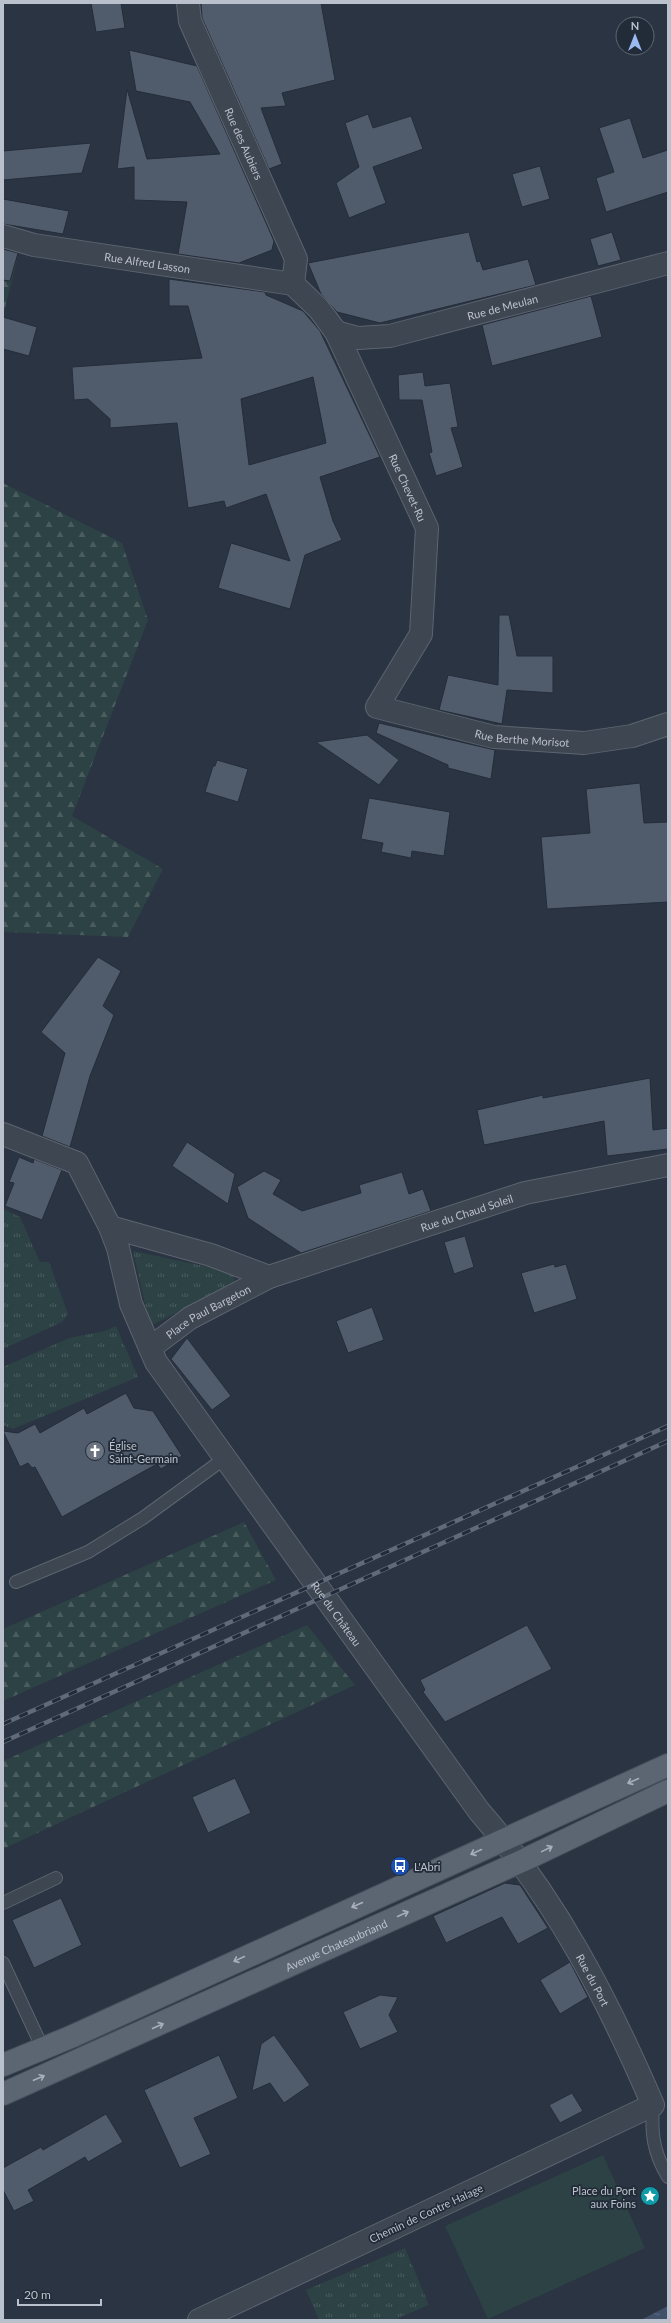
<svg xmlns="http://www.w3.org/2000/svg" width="671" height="2323" viewBox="0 0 671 2323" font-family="Lato,sans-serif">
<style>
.grass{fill:url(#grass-tufts)}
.forest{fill:url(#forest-firs)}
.garden{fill:#2d4244}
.water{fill:url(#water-ripples)}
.building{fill:#505b6b;stroke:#242d3a;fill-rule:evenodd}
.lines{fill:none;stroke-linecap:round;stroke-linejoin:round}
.lane-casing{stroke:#5c646f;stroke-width:14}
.street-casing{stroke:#5c646f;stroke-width:24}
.primary-casing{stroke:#474f5b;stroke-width:24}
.lane{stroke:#3e4652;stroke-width:12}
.street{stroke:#3e4652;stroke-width:22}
.primary{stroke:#5c6572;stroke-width:22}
.rail-casing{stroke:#606a79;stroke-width:4.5}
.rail{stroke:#222b38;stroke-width:3;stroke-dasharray:9;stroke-linecap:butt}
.oneway{stroke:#a8afba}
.labels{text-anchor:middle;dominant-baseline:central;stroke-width:3.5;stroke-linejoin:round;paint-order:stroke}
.street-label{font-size:11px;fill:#bbc1cc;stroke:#222b38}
.poi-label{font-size:11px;fill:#bbc1cc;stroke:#222b38;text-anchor:start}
</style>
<defs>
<pattern id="grass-tufts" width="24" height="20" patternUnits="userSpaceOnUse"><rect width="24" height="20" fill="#2d4244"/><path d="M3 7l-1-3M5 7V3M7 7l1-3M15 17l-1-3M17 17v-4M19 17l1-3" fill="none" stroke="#4a5c5e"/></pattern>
<pattern id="forest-firs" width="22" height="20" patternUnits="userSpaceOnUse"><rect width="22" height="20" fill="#2d4244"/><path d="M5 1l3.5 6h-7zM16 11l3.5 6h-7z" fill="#4a5c5e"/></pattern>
<pattern id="water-ripples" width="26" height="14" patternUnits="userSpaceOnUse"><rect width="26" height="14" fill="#41516a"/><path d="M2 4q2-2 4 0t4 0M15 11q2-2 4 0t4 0" fill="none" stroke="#5a687e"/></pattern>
</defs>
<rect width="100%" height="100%" fill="#2a3442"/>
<path class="grass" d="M 3,1209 L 20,1217 L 40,1262 L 49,1262 L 68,1314 L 62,1322 L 3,1349 Z
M 133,1251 L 232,1272 L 236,1283 L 150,1326 Z
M 116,1326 L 138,1377 L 13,1429 L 3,1425 L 3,1367 L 69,1338 L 105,1331 Z
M 405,2248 L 429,2305 L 393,2320 L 319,2320 L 306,2290 Z"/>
<path class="forest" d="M 3,256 L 17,260 L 3,316 Z
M 3,483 L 122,543 L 148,620 L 72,816 L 163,869 L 128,937 L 3,932 Z
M 244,1522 L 276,1580 L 3,1701 L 3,1629 Z
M 307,1625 L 355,1685 L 3,1849 L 3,1761 Z"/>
<path class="garden" d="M 603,2155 L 645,2248 L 488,2319 L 445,2226 Z"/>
<path class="water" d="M 668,2306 L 668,2320 L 641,2320 Z"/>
<path class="building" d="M 91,3 L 121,3 L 125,28 L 96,32 Z
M 201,3 L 321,3 L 335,80 L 282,93 L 286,106 L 261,108 L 282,164 L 269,169 L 202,18 Z
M 129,50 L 197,66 L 274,241 L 272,250 L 239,263 L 178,254 L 187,202 L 134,200 L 134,167 L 117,169 L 127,89 L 147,159 L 220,154 L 190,102 L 136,91 Z
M 368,114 L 373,128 L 411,116 L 423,149 L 373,167 L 386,203 L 349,218 L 336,183 L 359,167 L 345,123 Z
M 630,118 L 643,158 L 668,150 L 668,192 L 606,212 L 596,178 L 614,172 L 599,128 Z
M 91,143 L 82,173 L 3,180 L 3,151 Z
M 540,166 L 550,199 L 522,207 L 512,174 Z
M 3,199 L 69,211 L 63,234 L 3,224 Z
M 469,232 L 477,262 L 480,261 L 483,270 L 528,259 L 536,285 L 380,323 L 337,312 L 321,294 L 308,263 Z
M 612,232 L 621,260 L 598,266 L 590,239 Z
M 3,249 L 18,253 L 10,281 L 3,280 Z
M 169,279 L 265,292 L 266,295 L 303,311 L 320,331 L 380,457 L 320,477 L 333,521 L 342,540 L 305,555 L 290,609 L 218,588 L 231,543 L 290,561 L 266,494 L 226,508 L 224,501 L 188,508 L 177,423 L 110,428 L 110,419 L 88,399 L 74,400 L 72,367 L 202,358 L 188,306 L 169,306 ZM 313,377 L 326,443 L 249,465 L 241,399 Z
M 591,296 L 602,337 L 492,366 L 482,325 Z
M 3,317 L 37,327 L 29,356 L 3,349 Z
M 423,372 L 425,386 L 450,383 L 458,427 L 451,428 L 463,467 L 436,476 L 429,453 L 432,452 L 422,400 L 399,400 L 398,375 Z
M 499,615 L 509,615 L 517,656 L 553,656 L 553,693 L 507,690 L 502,724 L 439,710 L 448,675 L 498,685 Z
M 379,723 L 495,750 L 491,779 L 448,768 L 448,765 L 376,733 Z
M 367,735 L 399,760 L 379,785 L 316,742 Z
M 217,760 L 248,769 L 238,802 L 205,792 L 213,766 L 215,766 Z
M 640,783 L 644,823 L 668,822 L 668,902 L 547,909 L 541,837 L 590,833 L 586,789 Z
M 369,798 L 450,812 L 444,856 L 412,851 L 411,858 L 381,852 L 383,843 L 361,839 Z
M 98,957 L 121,971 L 103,1006 L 114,1015 L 90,1076 L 70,1147 L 42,1136 L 65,1053 L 41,1032 Z
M 650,1078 L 653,1130 L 668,1128 L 668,1149 L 607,1156 L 604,1121 L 484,1145 L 477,1110 L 543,1095 L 543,1098 Z
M 187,1142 L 235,1174 L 228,1204 L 172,1166 Z
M 19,1157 L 33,1163 L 34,1159 L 62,1170 L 42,1220 L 5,1206 L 14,1183 L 9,1182 Z
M 264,1171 L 281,1180 L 273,1194 L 302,1211 L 361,1193 L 359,1185 L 402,1172 L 409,1194 L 423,1189 L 431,1211 L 301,1253 L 248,1218 L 237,1187 Z
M 465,1236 L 474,1267 L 454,1274 L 444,1242 Z
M 554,1264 L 555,1267 L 566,1264 L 577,1299 L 534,1313 L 521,1273 Z
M 372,1307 L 384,1340 L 348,1353 L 336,1321 Z
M 187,1338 L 231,1396 L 212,1410 L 171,1359 Z
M 126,1393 L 134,1408 L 153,1411 L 182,1456 L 161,1469 L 157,1464 L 62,1517 L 35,1467 L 32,1468 L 28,1463 L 20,1467 L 3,1431 L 18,1433 L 35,1424 L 40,1433 L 84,1408 L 87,1414 Z
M 527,1625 L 552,1669 L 445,1722 L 423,1692 L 425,1690 L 420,1680 Z
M 235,1778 L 251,1813 L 208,1833 L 192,1797 Z
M 505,1883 L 520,1885 L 548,1928 L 518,1944 L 502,1917 L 446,1943 L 433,1916 Z
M 61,1898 L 82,1945 L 34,1968 L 12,1920 Z
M 570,1962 L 588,1997 L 560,2014 L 540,1980 Z
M 380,1995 L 398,1997 L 389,2015 L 398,2032 L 360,2049 L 343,2012 Z
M 274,2035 L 310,2085 L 284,2103 L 270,2083 L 252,2091 L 261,2044 Z
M 219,2055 L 238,2098 L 194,2118 L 211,2154 L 180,2168 L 144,2090 Z
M 572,2093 L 583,2111 L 560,2123 L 549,2105 Z
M 106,2114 L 123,2142 L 88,2162 L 85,2157 L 28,2190 L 34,2201 L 14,2211 L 3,2190 L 3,2168 L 41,2147 L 43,2150 Z"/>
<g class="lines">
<g class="lane-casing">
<path id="lane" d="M 16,1582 L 88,1552 L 143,1518 L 225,1458
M 3,1903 L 56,1878
M 3,1963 L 43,2049
M 653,2105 C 651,2133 653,2152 668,2177"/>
</g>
<g class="street-casing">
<g id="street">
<path id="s1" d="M 188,3 L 190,21 L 296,259 L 293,284"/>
<path id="s2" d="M 3,236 L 34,245 L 293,284"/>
<path id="s3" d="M 293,284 L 319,309 L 336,332 L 427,528 L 421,634 L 377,707 L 494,737 L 584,743 L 632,736 L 668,724"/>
<path id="s4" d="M 336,332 L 358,338 L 390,336 L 668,263"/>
<path id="s5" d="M 3,1134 L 77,1163 L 110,1227 L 118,1248 L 131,1304 L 156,1362 L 479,1811 C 556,1899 607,1998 653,2105 L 199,2320"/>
<path d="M 110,1227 L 211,1255 L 269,1277"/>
<path id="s6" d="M 150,1348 L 190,1318 L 269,1277 L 525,1193 L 668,1165"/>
</g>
</g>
<g class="primary-casing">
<g id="primary">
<path d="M 3,2065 L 73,2036 L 668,1765"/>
<path id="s7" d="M 3,2094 L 522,1861 L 668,1791"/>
</g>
</g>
<use href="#lane" class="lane"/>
<use href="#street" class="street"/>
<use href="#primary" class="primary"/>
<g class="rail-casing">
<path id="rail" d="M 3,1724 L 668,1426
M 3,1742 L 668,1441"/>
</g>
<use href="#rail" class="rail"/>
</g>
<defs><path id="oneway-shaft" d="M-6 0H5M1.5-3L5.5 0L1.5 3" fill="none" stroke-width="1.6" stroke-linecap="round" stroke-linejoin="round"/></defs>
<g class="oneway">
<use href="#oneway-shaft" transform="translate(633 1781) rotate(156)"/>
<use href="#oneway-shaft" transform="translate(547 1849) rotate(-26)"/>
<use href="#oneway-shaft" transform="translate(476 1852) rotate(155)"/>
<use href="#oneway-shaft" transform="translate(357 1905) rotate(156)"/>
<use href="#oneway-shaft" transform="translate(403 1914) rotate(-24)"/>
<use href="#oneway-shaft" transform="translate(239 1959) rotate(155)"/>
<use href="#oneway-shaft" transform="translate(158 2026) rotate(-24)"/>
<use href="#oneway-shaft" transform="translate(39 2078) rotate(-23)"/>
</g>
<defs>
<g id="church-disc" transform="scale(1)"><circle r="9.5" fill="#6b7280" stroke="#222b38"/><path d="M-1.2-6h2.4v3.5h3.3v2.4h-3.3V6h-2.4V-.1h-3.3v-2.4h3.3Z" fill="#fff"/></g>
<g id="bus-disc" transform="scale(1)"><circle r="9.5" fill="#1a4fb4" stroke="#222b38"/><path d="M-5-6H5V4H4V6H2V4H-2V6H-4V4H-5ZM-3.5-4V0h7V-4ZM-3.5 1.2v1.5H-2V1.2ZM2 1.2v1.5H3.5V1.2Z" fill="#fff"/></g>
<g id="sight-disc" transform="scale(1)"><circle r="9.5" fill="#0f9aa8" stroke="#222b38"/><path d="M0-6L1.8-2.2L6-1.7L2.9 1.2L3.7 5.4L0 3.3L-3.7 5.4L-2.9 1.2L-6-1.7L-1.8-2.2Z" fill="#fff"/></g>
</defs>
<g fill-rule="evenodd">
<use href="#church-disc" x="95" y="1451"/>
<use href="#bus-disc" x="400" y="1866"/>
<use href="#sight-disc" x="650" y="2196"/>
</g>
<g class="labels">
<g class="street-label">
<text stroke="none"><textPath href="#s1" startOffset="152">Rue des Aubiers</textPath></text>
<text stroke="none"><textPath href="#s2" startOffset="147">Rue Alfred Lasson</textPath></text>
<text stroke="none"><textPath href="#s4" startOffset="171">Rue de Meulan</textPath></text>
<text stroke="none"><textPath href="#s3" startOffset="236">Rue Chevet-Ru</textPath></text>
<text stroke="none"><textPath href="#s3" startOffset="621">Rue Berthe Morisot</textPath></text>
<text stroke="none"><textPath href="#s6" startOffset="347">Rue du Chaud Soleil</textPath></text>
<text stroke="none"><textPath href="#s6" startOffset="69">Place Paul Bargeton</textPath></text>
<text stroke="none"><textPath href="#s5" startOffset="604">Rue du Château</textPath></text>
<text stroke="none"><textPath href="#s7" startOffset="365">Avenue Chateaubriand</textPath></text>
<text stroke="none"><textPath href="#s5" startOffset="1052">Rue du Port</textPath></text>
<text transform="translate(426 2213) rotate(-25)">Chemin de Contre Halage</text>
</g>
<g class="poi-label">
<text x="109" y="1445">Église<tspan x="109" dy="13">Saint-Germain</tspan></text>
<text x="414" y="1866">L'Abri</text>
<text x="636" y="2190" text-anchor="end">Place du Port<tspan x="636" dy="13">aux Foins</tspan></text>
</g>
</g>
<rect width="671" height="2323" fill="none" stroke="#bbc1cc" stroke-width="8"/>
<g transform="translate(635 36)"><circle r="19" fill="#222b38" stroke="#5f6773"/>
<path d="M0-3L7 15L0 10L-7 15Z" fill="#9abaf1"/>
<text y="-6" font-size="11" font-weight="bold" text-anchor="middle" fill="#bbc1cc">N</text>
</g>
<path d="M18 2299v6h83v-6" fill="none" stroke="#bbc1cc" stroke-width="2"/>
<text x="24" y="2299" font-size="12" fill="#bbc1cc" stroke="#222b38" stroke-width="3" paint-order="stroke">20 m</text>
</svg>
